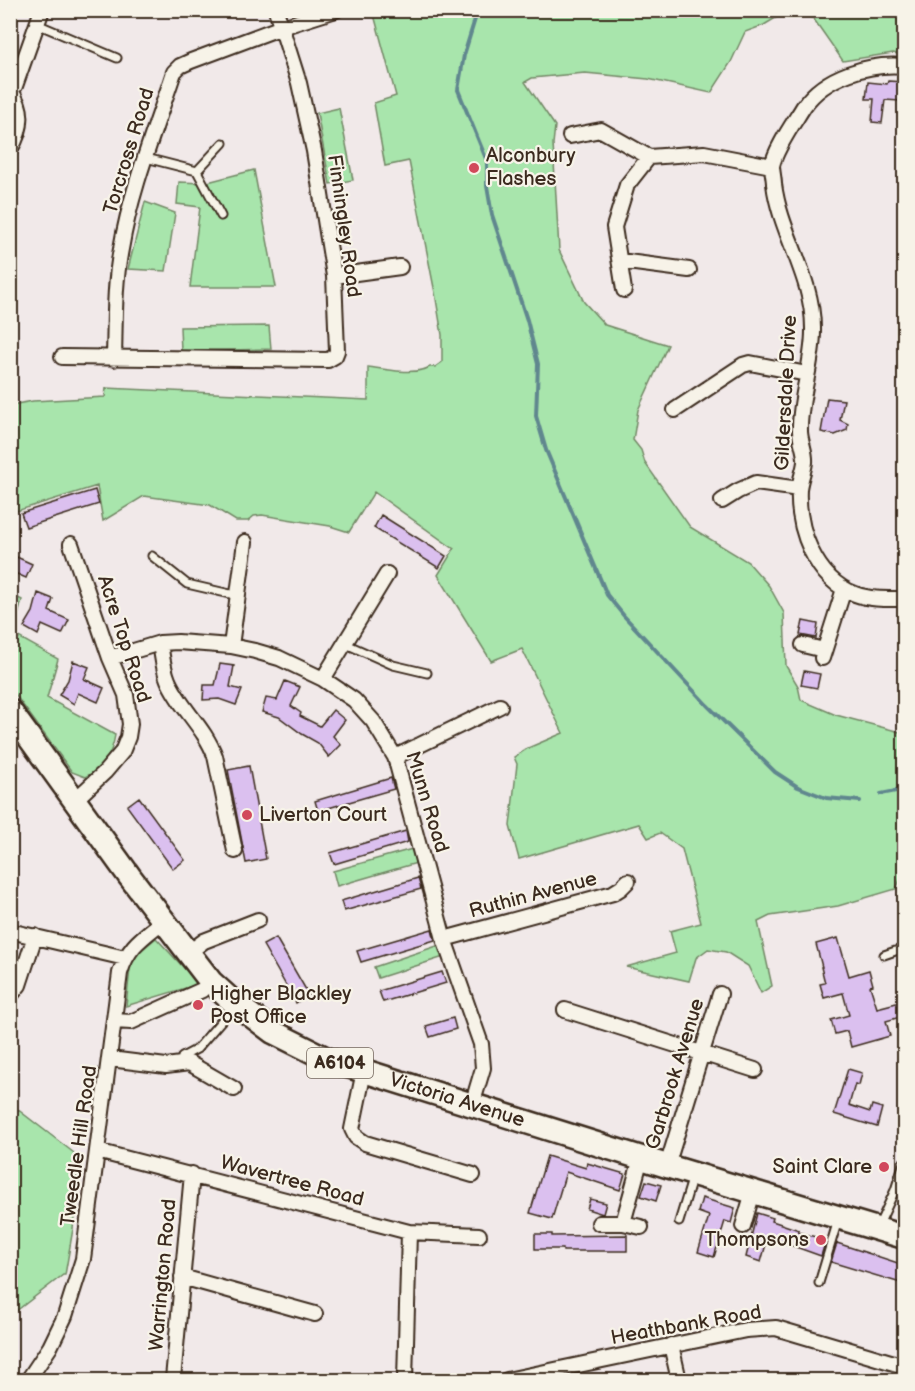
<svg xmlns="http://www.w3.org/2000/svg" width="915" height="1391" viewBox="0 0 915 1391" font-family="'Balsamiq Sans',sans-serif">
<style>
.green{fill:#a8e5ac;stroke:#728865;stroke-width:1.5}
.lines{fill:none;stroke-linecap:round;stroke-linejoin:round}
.stream{stroke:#60878e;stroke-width:4}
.building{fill:#dbc0ef;stroke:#3b2a1e;stroke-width:1.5}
.service-casing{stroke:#3b2a1e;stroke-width:11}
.minor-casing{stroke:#3b2a1e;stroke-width:18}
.primary-casing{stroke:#3b2a1e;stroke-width:27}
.service{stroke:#f7f3e8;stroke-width:7}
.minor{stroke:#f7f3e8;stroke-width:14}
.primary{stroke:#f7f3e8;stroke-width:22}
.poi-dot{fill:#d1495b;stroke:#f7f3e8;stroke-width:2}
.labels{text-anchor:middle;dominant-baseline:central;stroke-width:4.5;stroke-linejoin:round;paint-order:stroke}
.shield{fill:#f7f3e8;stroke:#73665b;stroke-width:1.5}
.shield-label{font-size:18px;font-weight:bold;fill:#3b2a1e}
.street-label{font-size:20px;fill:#3b2a1e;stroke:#f7f3e8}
.poi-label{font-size:20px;fill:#3b2a1e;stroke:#f7f3e8;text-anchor:start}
</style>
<rect width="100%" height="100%" fill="#f1e9e9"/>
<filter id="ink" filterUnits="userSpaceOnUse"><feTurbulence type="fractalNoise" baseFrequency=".0167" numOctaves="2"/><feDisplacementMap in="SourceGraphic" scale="12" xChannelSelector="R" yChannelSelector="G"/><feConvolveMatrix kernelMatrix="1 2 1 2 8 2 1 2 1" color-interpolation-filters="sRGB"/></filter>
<g filter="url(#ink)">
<path class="green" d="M 373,11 L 904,11 L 904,55 L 893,53 L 843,61 L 813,18 L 787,11 L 764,25 L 745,32 L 731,62 L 711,93 L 648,79 L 585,73 L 532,78 L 525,82 L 555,126 L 553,144 L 559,250 L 584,302 L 605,325 L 668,345 L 638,410 L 633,440 L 641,450 L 645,463 L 690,527 L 748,562 L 769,586 L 784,613 L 786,666 L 798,686 L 801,700 L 836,715 L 904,733 L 904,871 L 896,889 L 838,906 L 770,916 L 758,922 L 772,986 L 761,993 L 748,966 L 726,952 L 708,949 L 696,958 L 689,981 L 626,967 L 676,953 L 670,931 L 701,923 L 682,849 L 660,833 L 648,838 L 639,824 L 519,859 L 510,826 L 517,764 L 514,757 L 528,748 L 563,733 L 522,649 L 491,661 L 438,575 L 454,549 L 374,492 L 349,532 L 330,526 L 262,515 L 254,516 L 248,521 L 236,521 L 210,505 L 144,496 L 103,521 L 97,486 L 13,512 L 11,517 L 11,405 L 33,401 L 105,397 L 106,388 L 368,400 L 368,367 C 384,369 406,374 422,370 C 428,369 428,366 435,367 L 442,362 L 442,335 L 435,293 L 409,161 L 385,166 L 374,103 L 396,96 Z
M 339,108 L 353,180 L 330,184 L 317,113 Z
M 254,170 L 276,287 L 190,287 L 200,207 L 177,204 L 179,182 L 204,183 Z
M 145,202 L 175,213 L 166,271 L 128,269 Z
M 269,326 L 271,349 L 181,351 L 180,327 Z
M 10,594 L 22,600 L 13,634 L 58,659 L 47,698 L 115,735 C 112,755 103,768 85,777 L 72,772 L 11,689 Z
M 416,848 L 420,862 L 337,886 L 333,871 Z
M 156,938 L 199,984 L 126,1006 L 131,959 Z
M 443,944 L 447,956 L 378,978 L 374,967 Z
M 10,1109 L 17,1109 L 78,1156 L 73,1229 L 65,1275 L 63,1275 L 11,1315 Z"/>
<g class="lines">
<path class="stream" d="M 469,10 L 475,19 L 464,55 L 458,90 L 487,161 L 487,186 L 492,215 L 527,320 L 538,364 L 536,416 L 546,450 L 607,595 L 624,616 L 707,705 L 775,772 L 798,787 L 826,798 L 860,801
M 881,794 L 896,791 L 904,791"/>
</g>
<path class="building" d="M 888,81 L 904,82 L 904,96 L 900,96 L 900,101 L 885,100 L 882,123 L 872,122 L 874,99 L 866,99 L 868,82 L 887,84 Z
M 827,398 L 844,400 L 840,420 L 848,424 L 847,430 L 835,435 L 821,432 Z
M 95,490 L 99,504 L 26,527 L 21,513 Z
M 381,515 L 446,556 L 439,568 L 374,528 Z
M 10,554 L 32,564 L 26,578 L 10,571 Z
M 38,593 L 53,599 L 49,611 L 69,620 L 62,634 L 42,625 L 38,635 L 24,627 L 33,612 Z
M 803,621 L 818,624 L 816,638 L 800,635 Z
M 73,661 L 89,667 L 84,679 L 104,688 L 98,702 L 78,693 L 74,704 L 59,695 L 68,680 Z
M 220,664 L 234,666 L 230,687 L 242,690 L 236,705 L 219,699 L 203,700 L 204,685 L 215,685 Z
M 804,671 L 820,674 L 817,688 L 801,685 Z
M 285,681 L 300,687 L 291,706 L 301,713 L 300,716 L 320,726 L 333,710 L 345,720 L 333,736 L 341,745 L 329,757 L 318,743 L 302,734 L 279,717 L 262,712 L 266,698 L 277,700 Z
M 249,766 L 266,859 L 246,863 L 228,770 Z
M 391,778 L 394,789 L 318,811 L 315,801 Z
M 139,797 L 185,860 L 173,869 L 127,806 Z
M 406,831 L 408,842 L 334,864 L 330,853 Z
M 418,878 L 421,889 L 344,911 L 341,901 Z
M 432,929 L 435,940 L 361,962 L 357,951 Z
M 276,938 L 309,995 L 296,1003 L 263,945 Z
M 838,938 L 849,976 L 869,970 L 873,985 L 870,986 L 877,1008 L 904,1001 L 904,1016 L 886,1021 L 890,1036 L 851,1047 L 847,1031 L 835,1034 L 831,1020 L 849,1015 L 843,993 L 824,998 L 820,984 L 825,983 L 821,967 L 822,967 L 816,944 Z
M 442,972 L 446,983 L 383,1002 L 379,991 Z
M 453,1018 L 456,1029 L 430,1037 L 426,1026 Z
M 848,1069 L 862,1073 L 859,1085 L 855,1084 L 849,1105 L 870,1112 L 872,1105 L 882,1108 L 877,1127 L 834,1114 Z
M 547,1156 L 586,1168 L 587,1163 L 625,1174 L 620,1190 L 566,1172 L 552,1219 L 530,1213 Z
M 646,1181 L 661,1185 L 656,1201 L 641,1196 Z
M 702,1198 L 735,1208 L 731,1223 L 725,1221 L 714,1257 L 698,1252 L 709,1216 L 698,1212 Z
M 590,1199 L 606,1203 L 603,1214 L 587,1209 Z
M 757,1213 L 773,1218 L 772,1221 L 799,1230 L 798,1232 L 826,1240 L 821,1256 L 768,1237 L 761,1262 L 746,1257 Z
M 535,1234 L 552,1234 L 552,1236 L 627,1235 L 627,1251 L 563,1251 L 563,1249 L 535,1249 Z
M 837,1243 L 904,1265 L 904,1284 L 831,1262 Z"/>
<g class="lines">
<g class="service-casing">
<path id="service" d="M 37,24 L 117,58
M 146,158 L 197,171 L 223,143
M 197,171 L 221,216
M 152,556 L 187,584 L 239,596
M 346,644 L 393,665 L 427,673
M 884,955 L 904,948
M 183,1064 L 182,1057 L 197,1049 L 234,1006
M 679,1222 L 693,1176
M 878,1227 L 895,1190 L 904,1162
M 819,1283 L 838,1220"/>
</g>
<g class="minor-casing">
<path id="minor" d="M 904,66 C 869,63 825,76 804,106 C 795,121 775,149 772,166 C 772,171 774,179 774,184 C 780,233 813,277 813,328 C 814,362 799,397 800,431 C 800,441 806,452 805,462 C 804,471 800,480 799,489 C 797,529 815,579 855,594 C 871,600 888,599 904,599
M 10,90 C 25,109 22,130 10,150
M 11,90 L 15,86 L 42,10
M 570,136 L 601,130 L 649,157
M 620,261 L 689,270
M 334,276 L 400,267
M 624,290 L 614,227 L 627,185 L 649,157 L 704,153 L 772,166
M 62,357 L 328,360 L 335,356 L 337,351 L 334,276 L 314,151 L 299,83 L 276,10
M 114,359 C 115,322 114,285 121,249 C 131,189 155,130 174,72 L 180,66 L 191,61 L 282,27 L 336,10
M 675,410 L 743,365 L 750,363 L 807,374
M 722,501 L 738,491 L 756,483 L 799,489
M 71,544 L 110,658 L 126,695 L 130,724 L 128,737 L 122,752 L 105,772 L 75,800
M 160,643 C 162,655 163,668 168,680 C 180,708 205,728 215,756 L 235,851
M 803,645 L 824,650
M 231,646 L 245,542
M 110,658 L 160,643 L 178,642 L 231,646 L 255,651 L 279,658 L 323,679 L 354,700 L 373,721 L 395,757 L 444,939 L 481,1044 L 483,1068 L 472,1105
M 822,658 L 844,589
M 323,679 L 387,574
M 395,757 L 500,706
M 10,931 L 125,958
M 444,939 L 613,893 L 621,888 L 628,881
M 188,953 L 204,941 L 258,920
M 10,996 L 19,985 L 35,936
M 565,1010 L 755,1070
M 114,1021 L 131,1022 L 202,990 L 211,982
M 110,1059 L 166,1066 L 189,1063 L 234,1089
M 364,1071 L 352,1129 L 356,1137 L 365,1143 L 473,1175
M 97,1151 L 409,1232 L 479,1235
M 667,1166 L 720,994
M 599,1223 L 623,1223 L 641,1227
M 623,1223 L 641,1158
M 743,1226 L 753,1192
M 182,1277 L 315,1314
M 671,1345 L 679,1380
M 173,1379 L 192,1174
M 28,1380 L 50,1347 L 65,1316 L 83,1259 L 120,973 C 128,946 142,938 163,921
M 405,1380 L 409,1232
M 507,1380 L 746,1330 L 776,1328 L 904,1366"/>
</g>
<g class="primary-casing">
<g id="primary">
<path id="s1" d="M 10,711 L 130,877 L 211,982 L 232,1001 L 273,1032 L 329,1060 L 667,1166 L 904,1237"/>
</g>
</g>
<use href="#service" class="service"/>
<use href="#minor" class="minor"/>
<use href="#primary" class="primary"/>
</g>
</g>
<g class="poi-dot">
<circle cx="474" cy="168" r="6"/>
<circle cx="247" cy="815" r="6"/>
<circle cx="198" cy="1005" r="6"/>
<circle cx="884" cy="1167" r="6"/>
<circle cx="821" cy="1240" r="6"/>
</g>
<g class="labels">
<rect class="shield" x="307" y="1048" width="66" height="30" rx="4.5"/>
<g class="shield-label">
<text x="340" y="1063">A6104</text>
</g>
<g class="street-label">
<text transform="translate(129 151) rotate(-73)">Torcross Road</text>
<text transform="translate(344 226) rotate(82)">Finningley Road</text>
<text transform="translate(786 393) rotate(-87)">Gildersdale Drive</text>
<text transform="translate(124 639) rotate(72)">Acre Top Road</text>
<text transform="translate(427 802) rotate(73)">Munn Road</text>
<text transform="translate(533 895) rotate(-15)">Ruthin Avenue</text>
<text transform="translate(675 1074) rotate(-73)">Garbrook Avenue</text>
<text stroke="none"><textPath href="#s1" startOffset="614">Victoria Avenue</textPath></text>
<text transform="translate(79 1146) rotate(-82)">Tweedle Hill Road</text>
<text transform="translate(292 1181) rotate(15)">Wavertree Road</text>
<text transform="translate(163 1275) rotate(-85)">Warrington Road</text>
<text transform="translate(686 1325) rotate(-10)">Heathbank Road</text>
</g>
<g class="poi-label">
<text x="486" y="156">Alconbury<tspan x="486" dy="23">Flashes</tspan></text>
<text x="259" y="815">Liverton Court</text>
<text x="210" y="994">Higher Blackley<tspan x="210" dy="23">Post Office</tspan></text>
<text x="872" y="1167" text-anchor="end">Saint Clare</text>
<text x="809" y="1240" text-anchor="end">Thompsons</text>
</g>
</g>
<rect width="915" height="1391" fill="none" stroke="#f7f3e8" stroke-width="36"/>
<rect x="18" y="18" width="879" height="1355" fill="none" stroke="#3b2a1e" stroke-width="2" filter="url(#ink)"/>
</svg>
